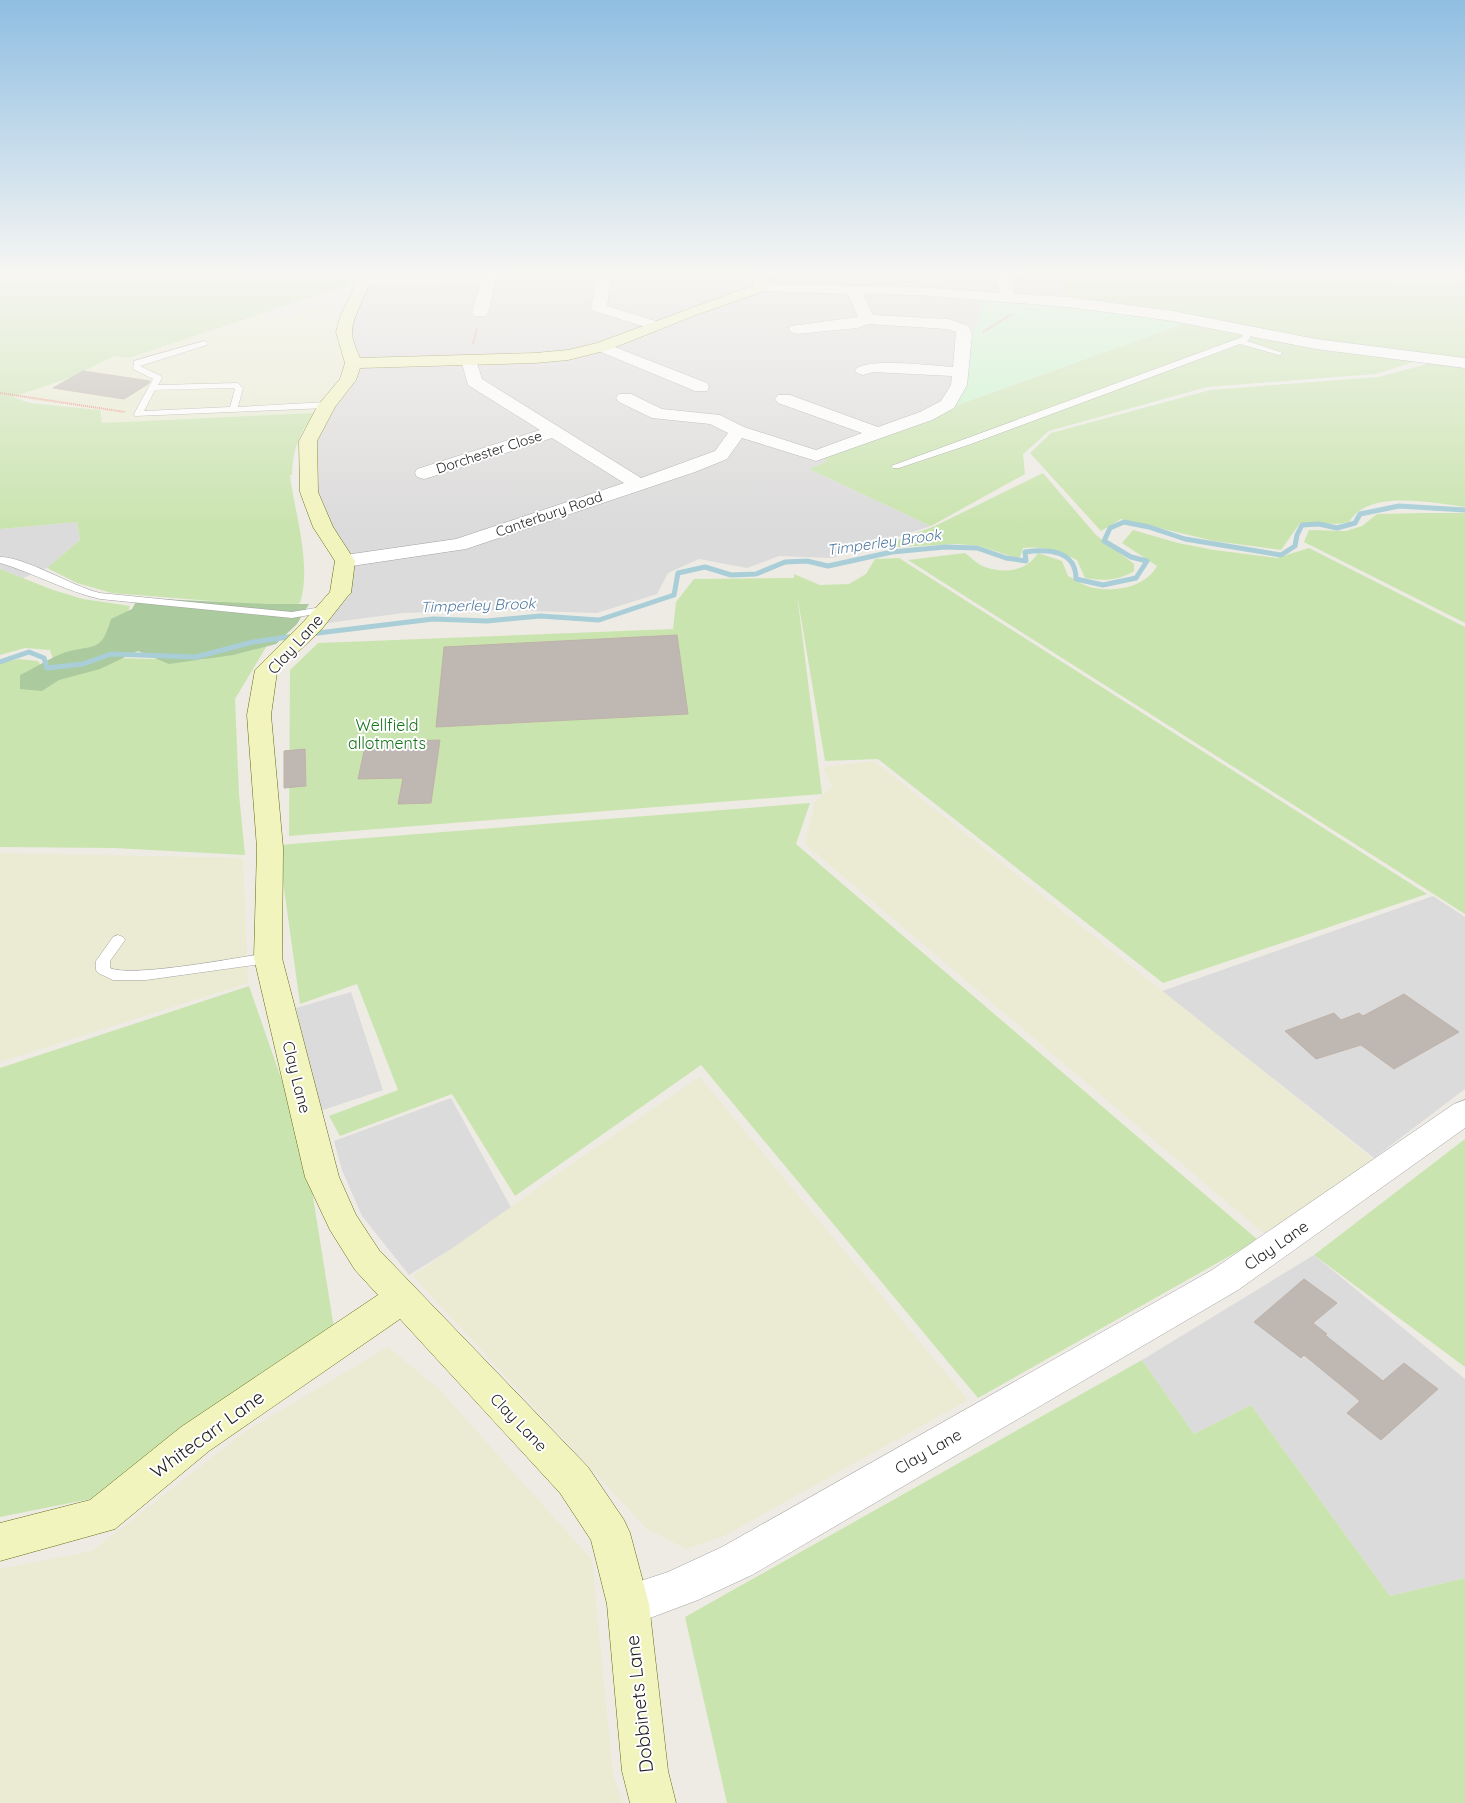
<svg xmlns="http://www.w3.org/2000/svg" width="1465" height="1803" viewBox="0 0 1465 1803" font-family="Quicksand,sans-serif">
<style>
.residential{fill:#dcdbdb}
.farmland{fill:#eaebd2}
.grass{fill:#cae4af}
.forest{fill:#abca9e}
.park{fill:#c6f5c9}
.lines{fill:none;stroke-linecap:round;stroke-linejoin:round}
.stream{stroke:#a9ced8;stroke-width:5}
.building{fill:#beb7b2;stroke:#bfb2a9}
.lane-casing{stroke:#a2a2a2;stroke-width:1}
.street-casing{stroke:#a2a2a2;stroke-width:1}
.secondary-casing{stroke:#646c0e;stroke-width:1}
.path{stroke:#ee8177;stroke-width:2;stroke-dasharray:1 1;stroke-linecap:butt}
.lane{fill:#fff;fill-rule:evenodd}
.street{fill:#fff;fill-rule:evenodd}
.secondary{fill:#f2f4be;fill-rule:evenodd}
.labels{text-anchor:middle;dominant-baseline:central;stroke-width:4;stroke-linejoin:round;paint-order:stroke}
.far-street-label{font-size:14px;fill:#1e1e1e;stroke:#fff}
.far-water-label{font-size:15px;font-style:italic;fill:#50799f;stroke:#fff}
.street-label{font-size:16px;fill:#1e1e1e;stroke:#fff}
.park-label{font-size:16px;fill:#15741b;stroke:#fff}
.near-street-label{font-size:19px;fill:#1e1e1e;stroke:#fff}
</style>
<rect width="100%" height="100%" fill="#eeebe5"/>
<path class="residential" d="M 363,272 L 1059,272 L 1068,300 L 967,332 L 948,404 L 817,457 L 829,461 L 809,469 L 931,526 L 832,558 L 779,556 L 747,568 L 699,559 L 668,573 L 657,594 L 597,613 L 497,610 L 403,613 L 313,625 L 340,593 L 345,561 L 323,527 L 308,441 L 348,380 L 344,333 Z
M 77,522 L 80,540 L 47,568 L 23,578 L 0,569 L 0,529 Z
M 1433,896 L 1465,917 L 1465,1089 L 1374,1158 L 1162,991 Z
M 351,992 L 383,1090 L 320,1111 L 296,1008 Z
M 451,1098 L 513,1211 L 409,1275 L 362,1216 L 342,1170 L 334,1141 Z
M 1314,1255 L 1465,1379 L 1465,1578 L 1390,1596 L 1251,1405 L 1194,1434 L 1142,1360 Z"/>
<path class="farmland" d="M 306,306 L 338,312 L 334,334 L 347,359 L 335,385 L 315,413 L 101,423 L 99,410 L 38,402 L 14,397 L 72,377 L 114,356 L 130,358 L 256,316 L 292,318 Z
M 874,761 L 1378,1163 L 1267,1236 L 805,844 L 815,801 L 832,787 L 823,767 Z
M 0,853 L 243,858 L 248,983 L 0,1062 Z
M 700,1077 L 968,1400 L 724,1536 L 686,1549 L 647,1529 L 413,1276 L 593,1149 Z
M 388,1347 L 441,1391 L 592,1560 L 613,1775 L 623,1803 L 0,1803 L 0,1569 L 92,1551 L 246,1431 Z"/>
<path class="grass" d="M 0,272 L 354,272 L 350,284 L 129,358 L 114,356 L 72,377 L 13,397 L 30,403 L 100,410 L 102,423 L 315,413 C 299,433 293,449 292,475 L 290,475 C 295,515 312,565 300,603 L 287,607 L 112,593 L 77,583 L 47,568 L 80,540 L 77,522 L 0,529 Z
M 1059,272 L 1275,272 L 1392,284 L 1465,282 L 1465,360 L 1319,342 L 1068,300 Z
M 1288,272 L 1465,272 L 1465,280 L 1385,283 Z
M 1194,320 L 1426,358 L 1376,374 L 1207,387 L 1049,431 L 1023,454 L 1025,474 L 931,526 L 809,469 L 828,461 L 816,456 Z
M 1431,363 L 1465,367 L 1465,507 C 1433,503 1368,489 1349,522 C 1333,526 1317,522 1300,523 L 1281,550 L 1214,541 L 1121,519 L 1101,531 L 1030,453 L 1051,433 L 1210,390 L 1378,377 Z
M 1043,473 L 1096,535 L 1134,564 L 1134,571 C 1119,581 1102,581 1085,578 L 1077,560 C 1059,551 1043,546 1023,548 L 1020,557 L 1017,558 L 979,546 L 957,544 L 876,548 L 935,526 Z
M 1423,513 L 1465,513 L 1465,623 L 1304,542 L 1309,530 L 1346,531 L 1362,526 L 1377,514 Z
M 1133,530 L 1178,543 L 1214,550 L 1277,558 L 1309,548 L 1465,627 L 1465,914 L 908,560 L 965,553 C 971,557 978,565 985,567 C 1004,574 1027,571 1038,553 L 1062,561 L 1068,576 C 1075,579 1082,585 1090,587 C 1113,593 1145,588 1157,566 L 1122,543 Z
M 899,558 L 1427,894 L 1163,983 L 878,759 L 825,761 L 797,594 L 822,794 L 289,836 L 290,670 L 318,643 L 673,629 L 676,602 L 694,579 L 794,578 L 794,574 L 820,585 L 849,584 L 866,574 L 875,559 Z
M 0,569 L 53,590 L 83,599 L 130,606 L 118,638 L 55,665 L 50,650 L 25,648 L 0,655 Z
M 268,644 L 235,699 L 239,794 L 245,855 L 114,848 L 0,847 L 0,663 L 19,659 L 38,661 L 45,672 L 111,658 L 201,660 Z
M 810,803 L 796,844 L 1258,1240 L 978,1398 L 701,1065 L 515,1196 L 452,1094 L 340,1136 L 329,1116 L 398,1090 L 357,984 L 300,1004 L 278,845 Z
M 249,986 L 305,1147 L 334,1328 L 110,1495 L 0,1517 L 0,1068 Z
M 1465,1139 L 1465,1367 L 1314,1255 Z
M 1142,1360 L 1194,1434 L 1251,1405 L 1390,1596 L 1465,1578 L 1465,1803 L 727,1803 L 685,1617 Z"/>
<path class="forest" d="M 138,598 L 268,604 L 309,604 L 297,624 L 276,644 L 233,655 L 169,664 L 138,651 L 100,669 L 59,680 L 42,691 L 20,689 L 20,675 C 35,668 51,657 66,652 C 95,644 101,653 111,619 L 132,609 Z"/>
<path class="park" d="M 983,295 L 1194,320 L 926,416 L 948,404 L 967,332 L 976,329 Z"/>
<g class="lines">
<path class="stream" d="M 310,634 L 433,619 L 487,621 L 540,616 L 599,620 L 674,595 L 678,573 L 705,567 L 731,575 L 756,574 L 785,562 L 807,561 L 828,566 L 892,552 L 945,547 L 977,548 L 1006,558 L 1026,561 L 1025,552 C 1048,549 1076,550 1076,579 L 1103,585 L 1136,578 L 1147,561 L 1131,557 L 1104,541 L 1110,528 L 1124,522 L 1149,527 L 1185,539 L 1281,555 L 1295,546 L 1297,535 L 1302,525 L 1319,524 L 1337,528 L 1355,523 L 1360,514 L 1399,506 L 1465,510
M 0,662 L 29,652 L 44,658 L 47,668 L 83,664 L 111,654 L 196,657 L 253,642 L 295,636"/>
</g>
<path class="building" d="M 83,371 L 150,381 L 148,384 L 124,399 L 53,388 Z
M 677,635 L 688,714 L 436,727 L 444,647 Z
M 440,740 L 431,803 L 398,804 L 403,778 L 358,779 L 366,742 Z
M 305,749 L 306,786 L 284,788 L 284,751 Z
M 1404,994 L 1459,1032 L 1394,1069 L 1361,1045 L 1316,1059 L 1285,1031 L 1334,1013 L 1341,1020 L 1359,1013 L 1363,1016 Z
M 1304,1279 L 1337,1303 L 1313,1323 L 1327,1334 L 1325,1335 L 1383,1381 L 1404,1363 L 1438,1389 L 1381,1440 L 1347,1413 L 1360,1401 L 1304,1355 L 1301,1358 L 1254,1322 Z"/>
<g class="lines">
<g class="lane-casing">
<path id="lane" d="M 1244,329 L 1251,331 L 1250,338 L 1247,341 L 1283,353 L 1279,355 L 1240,344 L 971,444 L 899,468 L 893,468 L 891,466 L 1237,339 L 1242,337 Z
M 204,341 L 208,343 L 207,345 L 140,366 L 161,376 L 162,378 L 158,385 L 238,383 L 243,388 L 238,407 L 327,402 L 331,405 L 327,408 L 135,416 L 134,414 L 153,379 L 133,369 L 134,361 ZM 233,388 L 235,389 L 230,407 L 144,411 L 155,390 Z
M 0,557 C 26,557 71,586 100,593 L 292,612 L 327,606 L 332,609 L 327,612 L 292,618 L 100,599 C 65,591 34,573 0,563 Z
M 118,935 L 123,937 L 125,940 L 110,961 L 110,968 C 131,978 240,957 268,953 L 273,955 L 275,958 L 273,961 L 268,963 L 146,980 L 113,980 L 98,973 L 96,970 L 96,961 L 113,937 Z"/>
</g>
<g class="street-casing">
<path id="street" d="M 483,272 L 497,272 L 488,313 L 485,316 L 475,316 L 472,313 L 480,284 L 364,285 L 359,284 L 357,281 L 359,278 L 364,277 L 482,276 Z
M 995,272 L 1046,273 L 1044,276 L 1011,277 L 1014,294 L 1068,297 L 1173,311 L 1316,339 L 1465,358 L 1465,368 L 1316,349 L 1173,321 L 1068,307 L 918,295 L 863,294 L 873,315 L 949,319 L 969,326 L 972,335 L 967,385 L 954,408 L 932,420 L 816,461 L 742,438 L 727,459 L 695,472 L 466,549 L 345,567 L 338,565 L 335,561 L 338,557 L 345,555 L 456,539 L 624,483 L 552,438 L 431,477 L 424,479 L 417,477 L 415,473 L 417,469 L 540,430 L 468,385 L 461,360 L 463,357 L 475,357 L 482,379 L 641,478 L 715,451 L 728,433 L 710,424 L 652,418 L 619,402 L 616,398 L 619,394 L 631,394 L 662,409 L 720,415 L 744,427 L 816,450 L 862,433 L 778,403 L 775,399 L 778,395 L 790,395 L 878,427 L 920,412 L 941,401 L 951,385 L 952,376 L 873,372 L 863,375 L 857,373 L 855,370 C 864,357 935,366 953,367 L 956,332 L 947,329 L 869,324 L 857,328 L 797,334 L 791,332 L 789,329 L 791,326 L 858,317 L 848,294 L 762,291 L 757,290 L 755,287 L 757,284 L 918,287 L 1000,293 Z
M 604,274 L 609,275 L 611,278 L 607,306 L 662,323 L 665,326 L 662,329 L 652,329 L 594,311 L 591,308 L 597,278 L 599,275 Z
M 602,342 L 707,383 L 709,387 L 707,391 L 695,391 L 596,350 L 594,347 L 596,344 Z
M 1465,1100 L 1465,1128 L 1238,1290 L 752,1575 L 698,1600 L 642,1621 L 628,1624 L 613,1618 L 607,1604 L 613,1590 L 668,1572 L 722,1547 L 1212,1270 L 1454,1104 Z"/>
</g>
<g class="secondary-casing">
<path id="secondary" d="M 356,272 L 370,272 C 371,294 353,310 352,332 C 352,341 357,350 360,358 L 535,353 L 568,350 L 597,343 L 754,285 L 753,272 L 767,272 L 769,287 L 767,290 L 696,315 L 608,350 L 568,360 L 535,363 L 360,368 L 356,380 L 335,407 L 317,441 L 318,492 L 333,527 L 355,561 L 351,593 L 347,597 L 321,630 L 277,672 L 271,715 L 283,848 L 282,958 L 339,1177 L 356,1215 L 379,1250 L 588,1467 L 624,1520 L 630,1533 L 649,1604 L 668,1771 L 676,1803 L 630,1803 L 622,1771 L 607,1604 L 591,1540 L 560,1493 L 400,1319 L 209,1451 L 115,1529 L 0,1561 L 0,1523 L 90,1500 L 181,1427 L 378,1295 L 355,1270 L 330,1230 L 305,1177 L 254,958 L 257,848 L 247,715 L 255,670 L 305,620 L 330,592 L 335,561 L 313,527 L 300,492 L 299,441 L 318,405 L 340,379 L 345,363 L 336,332 L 340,317 L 354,287 Z"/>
</g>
<path class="path" d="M 983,332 L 1012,314
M 473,344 L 477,328
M 0,393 L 125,412"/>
<use href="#lane" class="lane"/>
<use href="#street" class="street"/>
<use href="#secondary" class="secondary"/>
</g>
<linearGradient id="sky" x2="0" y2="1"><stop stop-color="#8fbee2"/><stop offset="0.52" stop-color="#f7f6f3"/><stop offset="1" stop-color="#f7f6f3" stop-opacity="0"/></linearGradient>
<rect width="1465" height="525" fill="url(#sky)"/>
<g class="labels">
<g class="far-street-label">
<text transform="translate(489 452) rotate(-18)">Dorchester Close</text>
<text transform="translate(549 514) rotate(-19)">Canterbury Road</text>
</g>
<g class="far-water-label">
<text transform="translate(884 542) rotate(-8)">Timperley Brook</text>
<text transform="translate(478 605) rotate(-2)">Timperley Brook</text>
</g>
<g class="street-label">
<text transform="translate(295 644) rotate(-48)">Clay Lane</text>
<text transform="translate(297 1077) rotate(76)">Clay Lane</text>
<text transform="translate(1276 1245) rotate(-35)">Clay Lane</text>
<text transform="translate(519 1422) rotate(46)">Clay Lane</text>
<text transform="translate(928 1451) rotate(-30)">Clay Lane</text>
</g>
<g class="park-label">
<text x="387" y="725">Wellfield<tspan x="387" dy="18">allotments</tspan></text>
</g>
<g class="near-street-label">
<text transform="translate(207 1434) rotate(-36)">Whitecarr Lane</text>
<text transform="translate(639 1704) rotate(-96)">Dobbinets Lane</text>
</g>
</g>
</svg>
